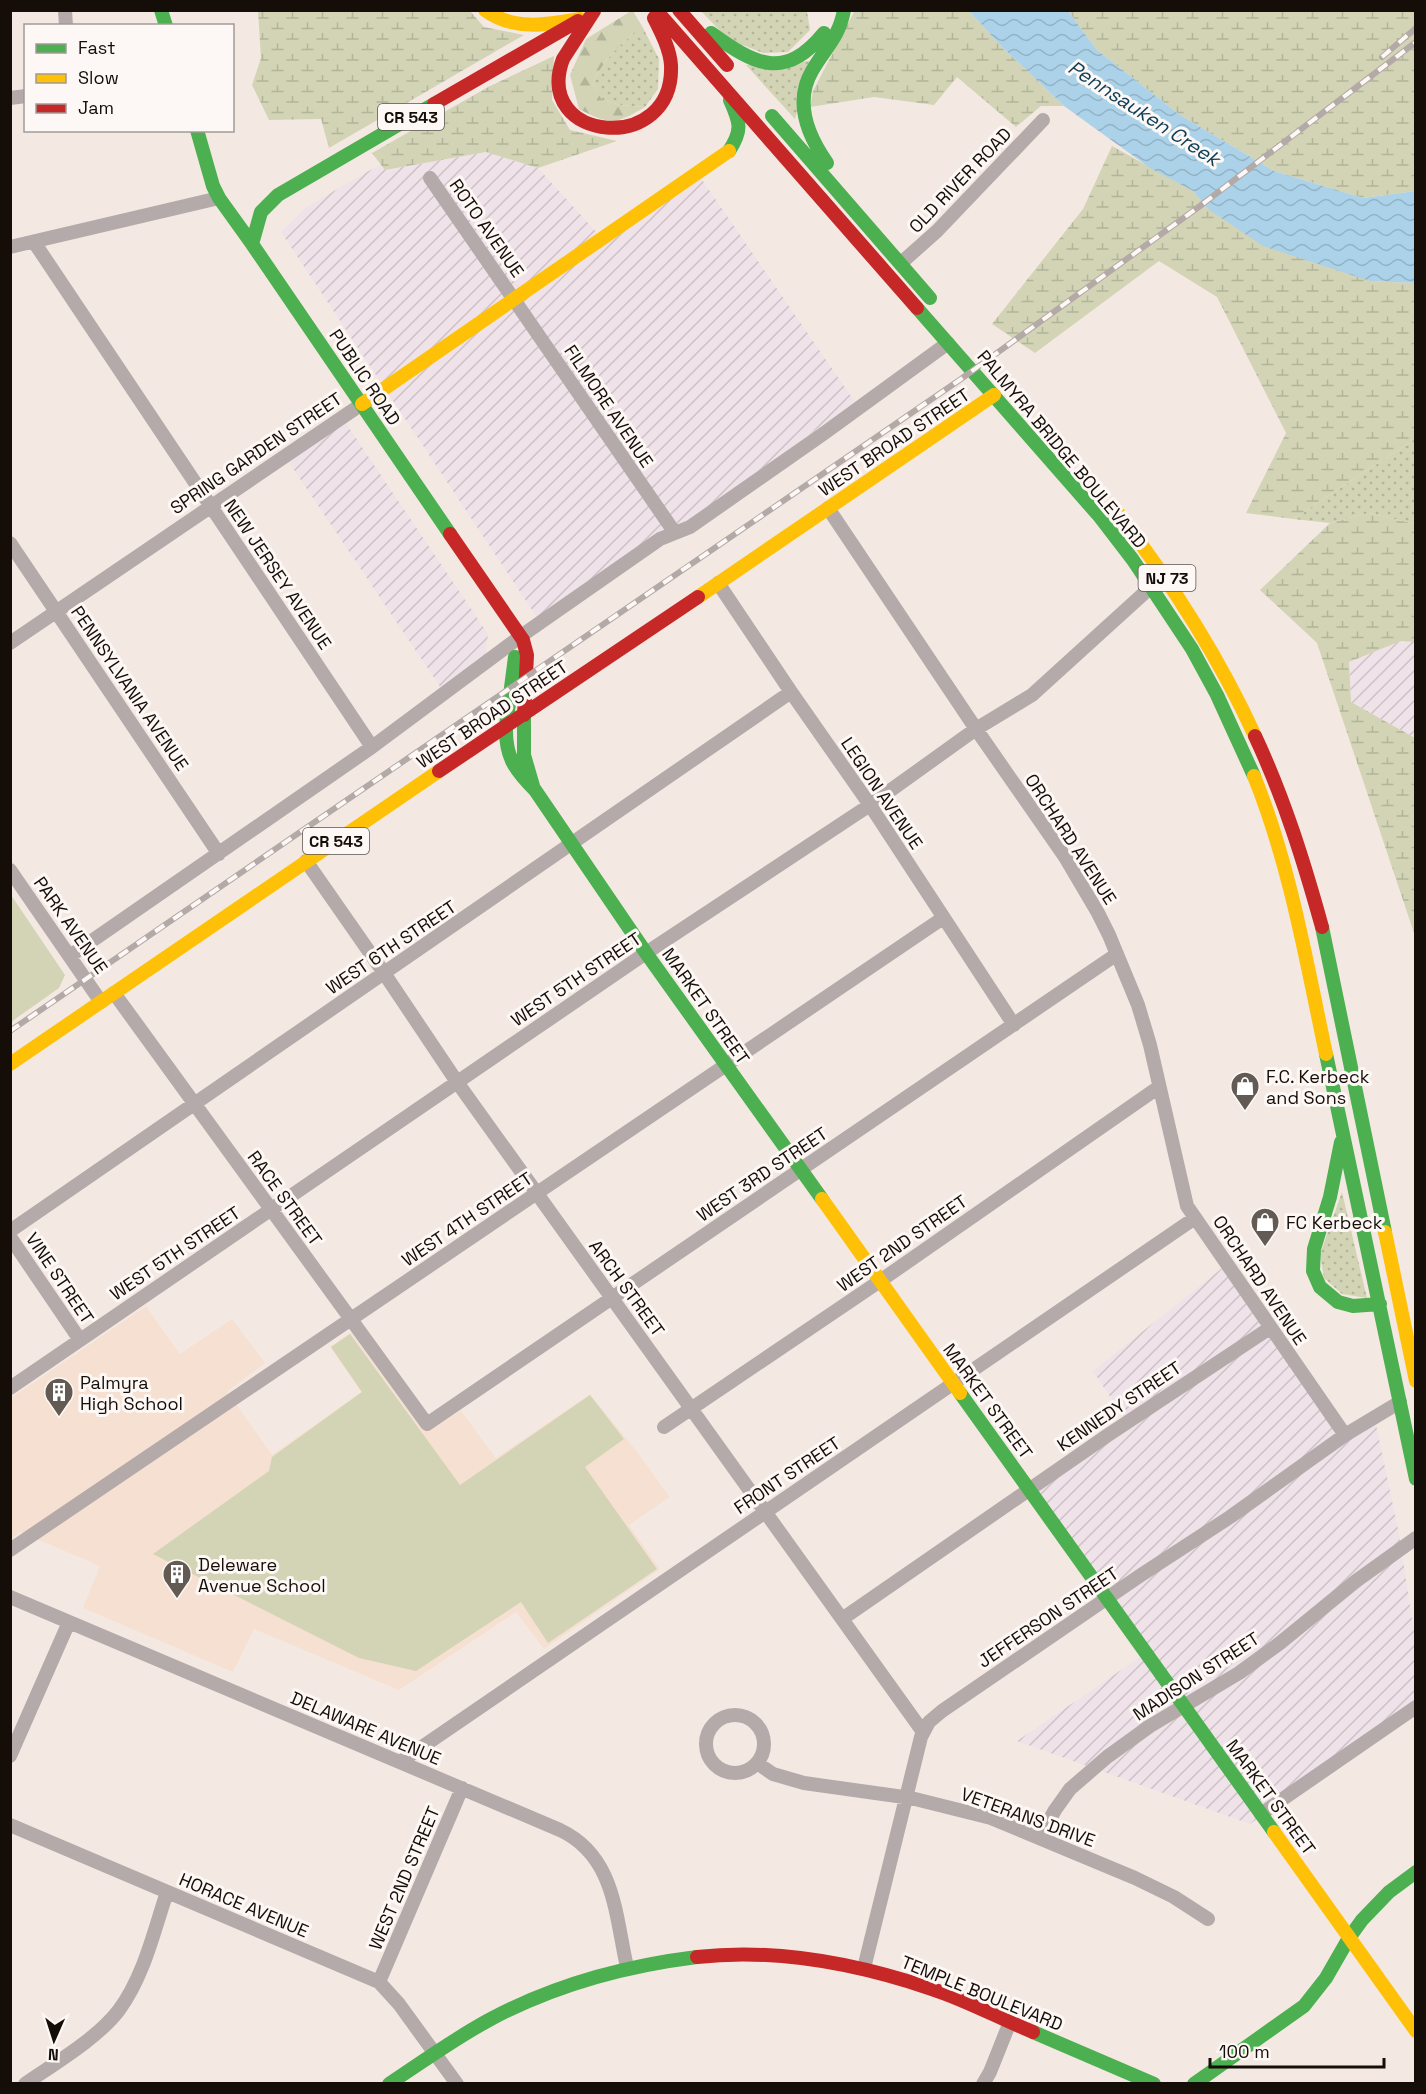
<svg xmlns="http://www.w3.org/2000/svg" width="1426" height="2094" viewBox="0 0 1426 2094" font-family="'Space Grotesk',sans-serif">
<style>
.industrial{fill:url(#industrial-furrows)}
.built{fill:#f6e0d1}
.grass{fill:url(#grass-dots)}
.forest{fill:url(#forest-firs)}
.wetland{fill:url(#wetland-marsh)}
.green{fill:#d2d4b5}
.water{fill:url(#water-waves)}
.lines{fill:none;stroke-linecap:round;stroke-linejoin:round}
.street{stroke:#b4aaa9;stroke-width:14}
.fast{stroke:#4caf50;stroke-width:14}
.slow{stroke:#ffc107;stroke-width:14}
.jam{stroke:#c62828;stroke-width:14}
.rail-casing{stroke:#b3a9a6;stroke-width:6}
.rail{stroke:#fdf8f5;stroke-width:4;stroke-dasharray:11;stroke-linecap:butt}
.labels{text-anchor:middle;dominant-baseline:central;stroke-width:6;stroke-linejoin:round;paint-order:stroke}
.shield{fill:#fdf8f5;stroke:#5b544e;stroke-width:1.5}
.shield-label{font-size:16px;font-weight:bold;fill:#150d07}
.street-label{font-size:18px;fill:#150d07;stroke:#fdf8f5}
.poi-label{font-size:18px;fill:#150d07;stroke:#fdf8f5;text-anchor:start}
.water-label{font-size:20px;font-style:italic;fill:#0d3e57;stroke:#fdf8f5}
</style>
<defs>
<pattern id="industrial-furrows" width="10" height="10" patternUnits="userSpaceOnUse" patternTransform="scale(1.5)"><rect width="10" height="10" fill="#f0e2e9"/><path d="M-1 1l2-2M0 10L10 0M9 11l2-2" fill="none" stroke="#cdc1c6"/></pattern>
<pattern id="grass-dots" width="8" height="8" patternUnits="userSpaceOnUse" patternTransform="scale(1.5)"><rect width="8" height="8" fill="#d2d4b5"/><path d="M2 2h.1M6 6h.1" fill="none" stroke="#b3b59a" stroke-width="1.8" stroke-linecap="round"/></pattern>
<pattern id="forest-firs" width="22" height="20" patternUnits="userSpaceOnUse" patternTransform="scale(1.5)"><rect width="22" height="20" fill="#d2d4b5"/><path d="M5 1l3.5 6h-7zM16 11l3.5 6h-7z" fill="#b3b59a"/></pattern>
<pattern id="wetland-marsh" width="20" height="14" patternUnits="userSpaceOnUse" patternTransform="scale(1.5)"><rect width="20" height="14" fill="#d2d4b5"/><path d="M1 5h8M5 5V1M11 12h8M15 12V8" fill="none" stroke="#b3b59a"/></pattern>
<pattern id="water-waves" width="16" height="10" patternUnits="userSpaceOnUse" patternTransform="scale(1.5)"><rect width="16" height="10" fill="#abd2e8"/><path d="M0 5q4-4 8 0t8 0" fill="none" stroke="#92b3c6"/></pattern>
</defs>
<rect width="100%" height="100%" fill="#f4e9e2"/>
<path class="industrial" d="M 486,152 L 538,168 L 600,236 L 696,171 L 855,402 L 542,625 L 281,232 L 306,207 L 381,164 L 385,170 Z
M 341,416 L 488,634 L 484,666 L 445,694 L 284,455 Z
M 1401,641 L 1415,642 L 1415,738 L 1351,702 L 1349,662 Z
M 1226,1265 L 1350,1430 L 1374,1415 L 1399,1534 L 1415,1639 L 1415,1703 L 1250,1824 L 1017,1741 L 1146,1653 L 1029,1489 L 1127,1422 L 1093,1371 Z"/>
<path class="built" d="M 146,1306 L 180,1354 L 232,1319 L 265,1363 L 227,1392 L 272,1455 L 361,1392 L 330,1347 L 351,1332 L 418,1424 L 431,1429 L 461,1411 L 496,1458 L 590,1394 L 634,1448 L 670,1497 L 629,1525 L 660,1569 L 544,1649 L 516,1612 L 399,1690 L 254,1629 L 233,1672 L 83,1608 L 100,1566 L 20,1532 L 11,1539 L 11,1398 Z"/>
<path class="grass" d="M 701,11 L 807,11 L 810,30 L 788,52 L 763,53 L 728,39 Z
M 642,26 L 659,59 L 658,89 L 645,107 L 621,105 L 602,100 L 593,84 C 603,59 622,43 642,26 Z
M 811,61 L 795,119 L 746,65 Z
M 1415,439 L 1415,524 L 1369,513 L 1330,523 L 1293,519 Z
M 1342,1192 L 1367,1298 L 1342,1294 L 1324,1278 L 1320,1254 Z"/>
<path class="forest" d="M 631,11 L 633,11 L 642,26 C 622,43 603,59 593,84 L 602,100 L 621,105 L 645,107 C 615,125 610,125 579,109 L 570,75 L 586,39 Z"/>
<path class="wetland" d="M 855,10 L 969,11 L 1001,46 L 1064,106 L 1041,106 L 1016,127 L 957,77 L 934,105 L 874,97 L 810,107 L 813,91 Z
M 1139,10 L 1415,11 L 1415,128 L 1414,129 L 1415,191 L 1363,198 L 1274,171 L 1180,115 L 1097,50 L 1068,11 Z
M 258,11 L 470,11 L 484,27 L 524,35 L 329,148 L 321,119 L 269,120 L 252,85 L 261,58 Z
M 554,56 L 552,100 L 570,130 L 617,141 L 538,168 L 486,152 L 385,170 L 372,153 L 490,86 Z
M 1112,146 L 1193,191 L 1208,209 L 1370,281 L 1415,283 L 1415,439 L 1293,519 L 1246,513 L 1286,433 L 1217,297 L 1159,261 L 1035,353 L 992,324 L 1083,209 Z
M 1369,513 L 1415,524 L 1415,642 L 1401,641 L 1349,662 L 1351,702 L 1415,738 L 1415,936 L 1317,643 L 1260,590 L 1330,523 Z"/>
<path class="green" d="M 11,895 L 65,975 L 59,988 L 11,1022 Z
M 350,1334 L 460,1485 L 590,1395 L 624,1439 L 585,1467 L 657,1569 L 548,1643 L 521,1602 L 416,1671 L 359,1658 L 153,1554 L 269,1471 L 272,1457 L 362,1392 L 331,1347 Z"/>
<path class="water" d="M 969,11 L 1068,11 L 1097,50 L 1180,115 L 1274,171 L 1363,198 L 1415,191 L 1415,283 L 1370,281 L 1263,246 L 1208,209 L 1193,191 L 1150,168 L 1064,106 L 1001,46 Z"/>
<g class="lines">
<path class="street" d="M 65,10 L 66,26
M 10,98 L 26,96
M 430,178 L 675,533
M 34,242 L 372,747
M 10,247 L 219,198
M 901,263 L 937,231 L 1043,120
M 828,508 L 976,729 L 1065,857 L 1098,913 L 1109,935 L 1138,1005 L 1150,1045 L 1187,1206 L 1345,1435
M 10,543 L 219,854
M 718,583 L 791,692 L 870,805 L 1014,1025
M 10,643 L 362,404
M 306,861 L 384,973 L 457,1082 L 923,1732
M 10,870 L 101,1002
M 70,956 L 372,747 L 521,636 L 660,539 L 690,527 L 823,434 L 948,343
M 114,993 L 427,1424 L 1117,954
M 10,1231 L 791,692
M 10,1237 L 80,1340
M 10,1388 L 646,953 L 870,805 L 976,729 L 1032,695 L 1152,586
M 664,1427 L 880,1281 L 1159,1087
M 10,1550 L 943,918
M 10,1597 L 560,1830 C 615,1856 615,1914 627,1967
M 842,1619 L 1108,1435 L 1270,1328
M706 1744a29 29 0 1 1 58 0a29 29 0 1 1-58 0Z
M 10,1756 L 69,1622
M 400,1762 L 1195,1218
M 757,1763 L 773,1774 L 804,1783 L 911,1798 L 991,1818 L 1135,1878 L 1174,1897 L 1208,1919
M 1261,1814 L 1416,1707
M 10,1825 L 379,1982 L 399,2004 L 457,2084
M 1040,1837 L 1055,1810 L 1070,1789 L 1107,1757 L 1150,1726 L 1239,1673 L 1280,1643 L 1356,1581 L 1416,1538
M 864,1968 L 921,1737 L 929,1722 L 942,1711 L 1141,1575 L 1230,1517 L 1345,1435 L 1400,1402
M 379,1982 L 462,1788
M 25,2084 C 54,2064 98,2038 119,2010 C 144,1976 154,1931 167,1892
M 983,2084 L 990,2072 L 1010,2022"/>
<path class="fast" d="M 161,10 L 166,26
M 711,33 C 755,65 785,81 824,33
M 434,104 L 278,195 L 261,212 L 252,244 L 450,534
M 772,116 L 930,298
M 197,130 L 213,186 L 219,198 L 252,244
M 729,151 C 743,130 740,122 730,100
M 827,163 C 808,136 794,102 812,71 C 825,48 839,38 844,10
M 917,308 L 1100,517 L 1133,560 L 1192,649 L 1217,695 L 1254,776
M 524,715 L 524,755 L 533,786
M 506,726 C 505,756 514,769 535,790 L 646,953 L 822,1199
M 506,726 L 515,657
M 1322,927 L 1385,1232
M 1326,1054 L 1416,1479
M 1341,1142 L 1330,1197 L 1314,1249 L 1313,1271 L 1320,1287 L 1338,1302 L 1353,1306 L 1380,1304
M 960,1393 L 1274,1832
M 1033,2032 L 1154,2084
M 389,2084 C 422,2062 454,2039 489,2020 C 554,1985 624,1966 697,1957
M 1194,2084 L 1304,2006 L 1326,1978 L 1349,1938 L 1362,1920 L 1389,1892 L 1416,1872"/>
<path class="slow" d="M 485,10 C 514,31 546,25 580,19
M 362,404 L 729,151
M 1117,512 C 1171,582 1218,655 1255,736
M 698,597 L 994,395
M 1254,776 C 1290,865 1306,960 1326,1054
M 10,1064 L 439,771
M 822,1199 L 960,1393
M 1385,1232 L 1416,1381
M 1274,1832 L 1416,2031"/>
<path class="jam" d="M 656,10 L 917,308
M 679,10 L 727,65
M 594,11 L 563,59 C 532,143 675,156 671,65 C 670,49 661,32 654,18
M 434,104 L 578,21
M 450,534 L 523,640 L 527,655 L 524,715
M 1255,736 C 1284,798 1304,862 1322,927
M 439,771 L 698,597
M 697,1957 C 775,1948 858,1964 932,1989 C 966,2000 999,2018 1033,2032"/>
<g class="rail-casing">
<path id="rail" d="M 1382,57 L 1416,28
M 10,1031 L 961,379 L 1200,206 L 1416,42"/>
</g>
<use href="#rail" class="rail"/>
</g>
<defs>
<g id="shop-pin" transform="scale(1.5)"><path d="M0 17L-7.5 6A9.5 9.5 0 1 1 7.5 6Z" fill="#635a54" stroke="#fdf8f5"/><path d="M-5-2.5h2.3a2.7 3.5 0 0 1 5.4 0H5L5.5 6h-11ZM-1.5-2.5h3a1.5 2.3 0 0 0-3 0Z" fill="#fff"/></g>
<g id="building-pin" transform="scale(1.5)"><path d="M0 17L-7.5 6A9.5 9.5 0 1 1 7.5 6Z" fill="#635a54" stroke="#fdf8f5"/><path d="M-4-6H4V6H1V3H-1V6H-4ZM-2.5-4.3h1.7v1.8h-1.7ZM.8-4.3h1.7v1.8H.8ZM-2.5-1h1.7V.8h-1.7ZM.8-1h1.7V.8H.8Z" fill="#fff"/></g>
</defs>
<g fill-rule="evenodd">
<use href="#shop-pin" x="1245" y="1086"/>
<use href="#shop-pin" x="1265" y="1222"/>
<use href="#building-pin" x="59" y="1392"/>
<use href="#building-pin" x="177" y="1574"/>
</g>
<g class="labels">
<g class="shield">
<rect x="378" y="104" width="66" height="26" rx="4.5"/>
<rect x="1138.5" y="565" width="57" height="26" rx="4.5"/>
<rect x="303" y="828" width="66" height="26" rx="4.5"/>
</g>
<g class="shield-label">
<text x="411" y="117">CR 543</text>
<text x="1167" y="578">NJ 73</text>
<text x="336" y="841">CR 543</text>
</g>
<g class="street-label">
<text transform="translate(960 180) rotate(-46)">OLD RIVER ROAD</text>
<text transform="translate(487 228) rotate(55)">ROTO AVENUE</text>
<text transform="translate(365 377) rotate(56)">PUBLIC ROAD</text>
<text transform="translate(609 406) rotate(56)">FILMORE AVENUE</text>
<text transform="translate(894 442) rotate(-34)">WEST BROAD STREET</text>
<text transform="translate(1062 449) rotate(50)">PALMYRA BRIDGE BOULEVARD</text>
<text transform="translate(256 453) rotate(-34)">SPRING GARDEN STREET</text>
<text transform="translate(278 574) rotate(56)">NEW JERSEY AVENUE</text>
<text transform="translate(130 688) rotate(56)">PENNSYLVANIA AVENUE</text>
<text transform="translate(492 714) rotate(-34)">WEST BROAD STREET</text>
<text transform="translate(882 793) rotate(56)">LEGION AVENUE</text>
<text transform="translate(1071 839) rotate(57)">ORCHARD AVENUE</text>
<text transform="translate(71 925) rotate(55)">PARK AVENUE</text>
<text transform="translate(391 947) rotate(-34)">WEST 6TH STREET</text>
<text transform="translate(576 979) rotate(-34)">WEST 5TH STREET</text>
<text transform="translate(706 1006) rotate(55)">MARKET STREET</text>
<text transform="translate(762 1174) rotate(-34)">WEST 3RD STREET</text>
<text transform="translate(285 1198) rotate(54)">RACE STREET</text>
<text transform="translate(467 1219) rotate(-34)">WEST 4TH STREET</text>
<text transform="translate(902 1243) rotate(-35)">WEST 2ND STREET</text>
<text transform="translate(175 1253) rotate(-34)">WEST 5TH STREET</text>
<text transform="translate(60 1278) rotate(56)">VINE STREET</text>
<text transform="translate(1260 1280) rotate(56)">ORCHARD AVENUE</text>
<text transform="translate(627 1288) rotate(54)">ARCH STREET</text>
<text transform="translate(988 1401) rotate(54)">MARKET STREET</text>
<text transform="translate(1119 1406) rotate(-34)">KENNEDY STREET</text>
<text transform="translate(787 1475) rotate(-34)">FRONT STREET</text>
<text transform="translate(1048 1617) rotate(-34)">JEFFERSON STREET</text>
<text transform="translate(1196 1676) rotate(-33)">MADISON STREET</text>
<text transform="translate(366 1728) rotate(23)">DELAWARE AVENUE</text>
<text transform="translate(1271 1797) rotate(54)">MARKET STREET</text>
<text transform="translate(1028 1817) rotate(20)">VETERANS DRIVE</text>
<text transform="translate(404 1878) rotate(-67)">WEST 2ND STREET</text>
<text transform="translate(244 1905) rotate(23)">HORACE AVENUE</text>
<text transform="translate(982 1993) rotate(22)">TEMPLE BOULEVARD</text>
</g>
<g class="poi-label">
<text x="1266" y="1076">F.C. Kerbeck<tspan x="1266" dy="21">and Sons</tspan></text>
<text x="1286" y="1222">FC Kerbeck</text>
<text x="80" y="1382">Palmyra<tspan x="80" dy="21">High School</tspan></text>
<text x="198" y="1564">Deleware<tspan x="198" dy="21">Avenue School</tspan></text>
</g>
<g class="water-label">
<text transform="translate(1144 113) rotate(33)">Pennsauken Creek</text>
</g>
</g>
<rect width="1426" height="2094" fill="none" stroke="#150d07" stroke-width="24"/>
<rect x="24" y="24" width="210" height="108" fill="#fdf8f5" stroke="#a09a96" stroke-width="1.5"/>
<rect x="36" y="44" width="30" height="9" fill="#4caf50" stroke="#a09a96" stroke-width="1.5"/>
<text x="78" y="54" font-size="18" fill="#150d07">Fast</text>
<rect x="36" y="74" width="30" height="9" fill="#ffc107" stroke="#a09a96" stroke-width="1.5"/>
<text x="78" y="84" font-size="18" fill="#150d07">Slow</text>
<rect x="36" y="104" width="30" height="9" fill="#c62828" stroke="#a09a96" stroke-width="1.5"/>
<text x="78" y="114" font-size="18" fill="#150d07">Jam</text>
<g transform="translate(54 2040) rotate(183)" stroke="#fdf8f5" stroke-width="4.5" paint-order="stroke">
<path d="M0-4.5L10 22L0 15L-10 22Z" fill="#150d07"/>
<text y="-9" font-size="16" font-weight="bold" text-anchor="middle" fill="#150d07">N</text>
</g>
<path d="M1210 2058v9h174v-9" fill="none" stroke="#150d07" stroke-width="3"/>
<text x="1219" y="2058" font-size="18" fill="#150d07" stroke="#fdf8f5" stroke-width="4.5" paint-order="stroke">100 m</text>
</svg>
